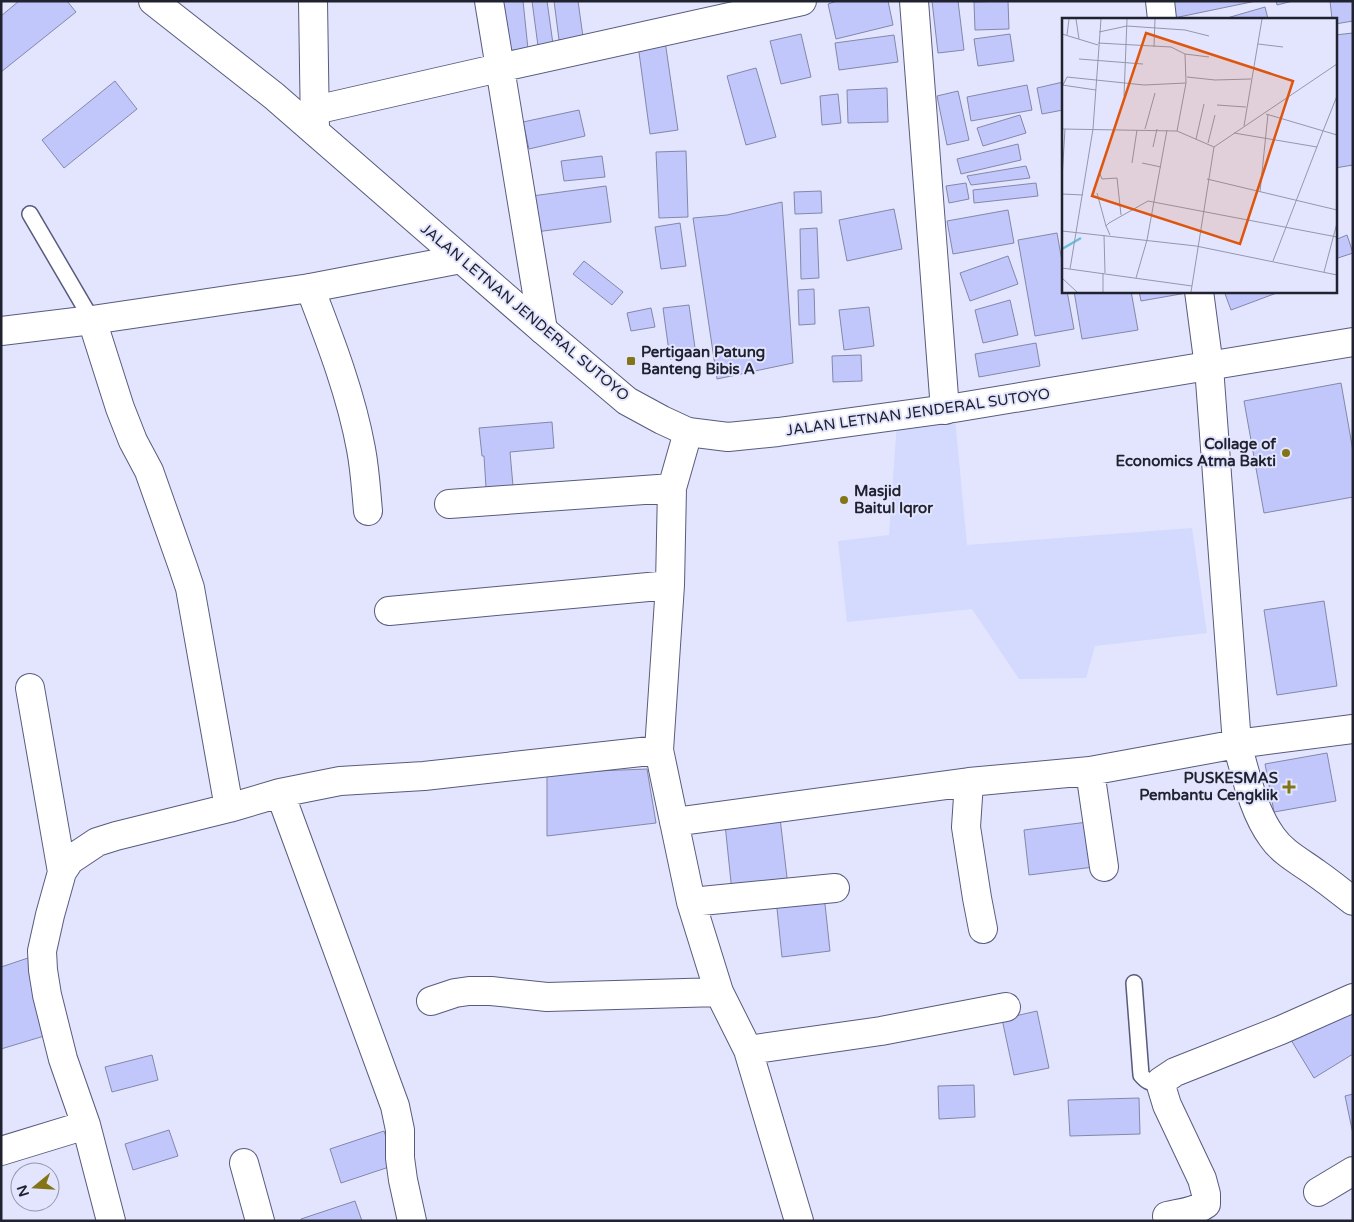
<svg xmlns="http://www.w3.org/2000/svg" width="1354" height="1222" viewBox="0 0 1354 1222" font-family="'Varela Round',sans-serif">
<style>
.built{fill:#d4d9fe}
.building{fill:#c1c7fb;stroke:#8387ab}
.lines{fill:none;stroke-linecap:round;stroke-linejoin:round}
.service-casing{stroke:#585b7d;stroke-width:18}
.minor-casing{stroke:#585b7d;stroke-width:30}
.tertiary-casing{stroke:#585b7d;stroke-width:30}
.secondary-casing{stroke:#585b7d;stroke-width:30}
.service{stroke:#fff;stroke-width:15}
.minor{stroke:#fff;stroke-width:28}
.tertiary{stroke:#fff;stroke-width:28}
.secondary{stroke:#fff;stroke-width:28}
.poi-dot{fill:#837416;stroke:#e2e5fd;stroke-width:2}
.labels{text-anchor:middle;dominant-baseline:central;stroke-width:4;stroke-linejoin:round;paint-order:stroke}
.street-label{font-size:15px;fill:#202230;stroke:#e2e5fd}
.poi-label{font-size:15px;font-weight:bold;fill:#202230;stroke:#e2e5fd;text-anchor:start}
.inset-river{fill:none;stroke:#69bfd9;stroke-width:2.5}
.inset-road{fill:none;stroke:#9497ab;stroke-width:1}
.view{fill:#de560e;fill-opacity:0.15;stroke:#de560e;stroke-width:2.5}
.inset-edge{fill:none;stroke:#202230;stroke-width:2.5}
</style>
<rect width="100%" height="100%" fill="#e2e5fd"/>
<path class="built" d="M 954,408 L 967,545 L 1192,528 L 1207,633 L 1095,646 L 1086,678 L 1019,679 L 972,609 L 847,622 L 838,541 L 889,535 L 897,422 Z"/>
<path class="building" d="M 19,1 L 67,1 L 76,12 L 1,72 L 1,16 Z
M 499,1 L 523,1 L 528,49 L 505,51 Z
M 532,1 L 547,1 L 553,44 L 538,46 Z
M 554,1 L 578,1 L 583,37 L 559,40 Z
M 837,1 L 888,1 L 893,25 L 836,39 L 828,4 Z
M 932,1 L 958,1 L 964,50 L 938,53 Z
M 1008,1 L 1009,29 L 975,30 L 974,2 Z
M 1170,1 L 1256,1 L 1174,18 Z
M 1276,1 L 1293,1 L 1277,5 Z
M 1330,1 L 1353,1 L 1353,21 L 1335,24 L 1335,19 L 1332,19 Z
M 1265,7 L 1268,19 L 1227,18 Z
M 1353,33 L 1353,165 L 1335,168 L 1335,35 Z
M 801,34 L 811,77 L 781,84 L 770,41 Z
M 1010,34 L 1014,61 L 978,66 L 974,39 Z
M 894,35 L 898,62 L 839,70 L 835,43 Z
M 665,41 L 678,130 L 650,134 L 638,45 Z
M 756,68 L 776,137 L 746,145 L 727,76 Z
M 115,81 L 137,109 L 64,168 L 42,140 Z
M 1063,82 L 1063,110 L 1042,114 L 1037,88 Z
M 1027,85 L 1032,110 L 971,121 L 967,97 Z
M 887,88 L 888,122 L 848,123 L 847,90 Z
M 958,91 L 969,140 L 947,145 L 937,96 Z
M 838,94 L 841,123 L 822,125 L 820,96 Z
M 579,110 L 585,136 L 529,149 L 523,122 Z
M 1020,115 L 1026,133 L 983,146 L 977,128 Z
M 1018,144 L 1021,160 L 961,174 L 957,159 Z
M 686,151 L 688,217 L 659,218 L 656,152 Z
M 602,156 L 605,177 L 564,181 L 561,161 Z
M 1026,166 L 1030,178 L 971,185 L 967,176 Z
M 966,183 L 969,199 L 949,203 L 946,186 Z
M 1036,183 L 1038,196 L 974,203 L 973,190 Z
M 606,186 L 611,222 L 536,232 L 532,196 Z
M 821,191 L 822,213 L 795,214 L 794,192 Z
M 782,202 L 793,363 L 717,379 L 693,218 L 727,215 Z
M 894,209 L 902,249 L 847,261 L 839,220 Z
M 1008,210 L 1014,243 L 953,254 L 947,221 Z
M 680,223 L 686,266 L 661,269 L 655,227 Z
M 817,228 L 819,278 L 801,279 L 800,229 Z
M 1057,233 L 1063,267 L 1063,291 L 1067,291 L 1074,329 L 1035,336 L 1018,240 Z
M 1347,235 L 1353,253 L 1335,259 L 1335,240 Z
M 1008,256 L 1018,284 L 970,301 L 960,273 Z
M 584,261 L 623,292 L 612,305 L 573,274 Z
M 814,289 L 815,324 L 799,325 L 798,290 Z
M 1074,291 L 1131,291 L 1138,330 L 1082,339 Z
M 1139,291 L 1191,291 L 1192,292 L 1141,301 Z
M 1224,291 L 1282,291 L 1231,310 Z
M 1010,300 L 1018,335 L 983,343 L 975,310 Z
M 689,305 L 696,355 L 670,359 L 663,308 Z
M 869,307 L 874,346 L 844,350 L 839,310 Z
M 651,308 L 655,327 L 631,331 L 627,313 Z
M 1036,343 L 1040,366 L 979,377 L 975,354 Z
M 861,355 L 862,381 L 833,382 L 832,356 Z
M 1341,383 L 1353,451 L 1353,497 L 1264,513 L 1244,401 Z
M 552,422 L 554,448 L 510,452 L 513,486 L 486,488 L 484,456 L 482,456 L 479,428 Z
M 1324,601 L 1337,686 L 1277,695 L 1264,610 Z
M 1327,753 L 1336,801 L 1274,812 L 1265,764 Z
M 647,769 L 656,823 L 547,836 L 547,773 Z
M 780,818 L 788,886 L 732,892 L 725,824 Z
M 1088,822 L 1094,867 L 1029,875 L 1024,830 Z
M 824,895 L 830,951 L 782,957 L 776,899 Z
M 31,957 L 54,1033 L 1,1049 L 1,967 Z
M 1353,1002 L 1353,1054 L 1314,1078 L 1291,1040 Z
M 1037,1011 L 1049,1068 L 1014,1075 L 1002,1019 Z
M 152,1055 L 158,1080 L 112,1092 L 105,1067 Z
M 974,1085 L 975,1117 L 939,1119 L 938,1086 Z
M 1353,1094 L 1353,1134 L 1345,1096 Z
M 1139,1098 L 1140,1134 L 1070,1136 L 1068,1100 Z
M 169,1130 L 178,1156 L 133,1170 L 125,1144 Z
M 384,1131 L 395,1165 L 341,1183 L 330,1149 Z
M 355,1201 L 362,1221 L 301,1221 L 301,1219 Z"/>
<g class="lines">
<g class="service-casing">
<path id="service" d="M 30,214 L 92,320
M 1134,983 L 1141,1075 C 1147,1082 1151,1084 1160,1082"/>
</g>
<g class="minor-casing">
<path id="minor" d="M 489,1 L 543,330
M 914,1 L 945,410
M 1160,1 L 1162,19
M 315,110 L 499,68 L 802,1
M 310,288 C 330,340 351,394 361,449 C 365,470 366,490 368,511
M 1199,291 L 1209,367 L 1237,744 C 1246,775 1253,811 1272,837 C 1283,853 1301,862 1316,873 C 1329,882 1341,892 1353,901
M 92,320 L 120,408 L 133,441 L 149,471 L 183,567 L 190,588 L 229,808
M 688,432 L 672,488 L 670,585 L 659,750 L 691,902 L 719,992 L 748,1050 L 799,1221
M 449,504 L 672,488
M 389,611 L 670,585
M 30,688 L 62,872
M 1090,771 L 1104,867
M 969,782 L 966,827 L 977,898 L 983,929
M 280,793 L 395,1106 L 400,1130 L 400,1158 L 403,1180 L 412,1221
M 674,822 L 969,782 L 1090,771 L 1237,744 L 1353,729
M 691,902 L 835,888
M 431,1001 L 455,993 L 469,991 L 491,991 L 547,997 L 719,992
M 748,1050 L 881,1031 L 1006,1007
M 1,1151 L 86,1125
M 244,1163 L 260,1221
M 1318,1192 L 1353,1171
M 1167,1216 C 1180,1213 1195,1212 1206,1204 L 1206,1194 L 1202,1179 L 1167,1105 L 1160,1082 L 1175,1072 L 1281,1030 L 1353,998
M 111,1221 L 86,1125 L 63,1059 L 47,995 L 43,970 L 42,951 L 50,915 L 62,872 L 70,860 L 97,842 L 116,836 L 229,808 L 280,793 L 340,781 L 424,776 L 659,750"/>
</g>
<g class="tertiary-casing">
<path id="tertiary" d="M 313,1 L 315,131
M 1,331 L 92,320 L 310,288 L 461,259"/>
</g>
<g class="secondary-casing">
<path id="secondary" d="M 153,1 L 274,96 L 543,330 L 627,401 L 662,420 L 688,432 L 728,437 L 778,432 L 954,408 L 1353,342"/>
</g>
<use href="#service" class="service"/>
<use href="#minor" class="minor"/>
<use href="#tertiary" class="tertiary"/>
<use href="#secondary" class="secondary"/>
</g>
<g class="poi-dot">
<rect x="626" y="356" width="10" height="10" rx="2.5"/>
<circle cx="1286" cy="453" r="5"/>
<circle cx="844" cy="500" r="5"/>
<path d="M1286.5 779.5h5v5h5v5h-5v5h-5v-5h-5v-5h5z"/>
</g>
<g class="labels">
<g class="street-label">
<text transform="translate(525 312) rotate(40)">JALAN LETNAN JENDERAL SUTOYO</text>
<text transform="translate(918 412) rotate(-8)">JALAN LETNAN JENDERAL SUTOYO</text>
</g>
<g class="poi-label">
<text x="641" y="352">Pertigaan Patung<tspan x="641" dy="17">Banteng Bibis A</tspan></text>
<text x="1276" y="444" text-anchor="end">Collage of<tspan x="1276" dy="17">Economics Atma Bakti</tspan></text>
<text x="854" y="491">Masjid<tspan x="854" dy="17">Baitul Iqror</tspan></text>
<text x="1278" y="778" text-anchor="end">PUSKESMAS<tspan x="1278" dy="17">Pembantu Cengklik</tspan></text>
</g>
</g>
<g transform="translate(1062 18)">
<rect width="275" height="275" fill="#e2e5fd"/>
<path class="inset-river" d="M 0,231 L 19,220"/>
<path class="inset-road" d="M 14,1 L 17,21M 37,14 L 65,8 L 123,12 L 147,18M 0,16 L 36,27M 5,17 L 7,1M 36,25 L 109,29 L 123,36 L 124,65 L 115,113M 196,26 L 221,29M 92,29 L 93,1M 123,36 L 147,39M 17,41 L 81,46M 125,59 L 153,62 L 189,61M 0,67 L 34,72M 1,67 L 5,59 L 82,67 L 124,65M 62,78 L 65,1M 155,87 L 184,89M 204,96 L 275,117M 182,108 L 200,1M 0,111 L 115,113 L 152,129M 83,111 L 93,75M 261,113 L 275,78M 172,115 L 255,129M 134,121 L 142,86M 146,125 L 153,97M 91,129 L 95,111M 70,145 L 75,112M 80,145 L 99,149M 38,156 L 40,161 L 55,160 L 59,197M 0,161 L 3,111M 145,161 L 275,192M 198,174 L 206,96M 35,175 L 44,208M 0,176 L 21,177M 0,213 L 134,228M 42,217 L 43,255M 48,217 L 44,208 L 47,205 L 86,183 L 275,219M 134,228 L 275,257M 211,243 L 261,113M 0,250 L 130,268M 8,251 L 31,111 L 39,1M 262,254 L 275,205M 0,260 L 15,274M 74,260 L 85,222 L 105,112M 41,274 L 41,255M 129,274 L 152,129 L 275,46"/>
<path class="view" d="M 84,15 L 231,63 L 178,226 L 30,178 Z"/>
<rect width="275" height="275" class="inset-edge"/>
</g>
<rect width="1354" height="1222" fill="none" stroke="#202230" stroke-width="5"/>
<g transform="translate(35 1187) rotate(252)"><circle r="24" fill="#e2e5fd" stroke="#9497ab"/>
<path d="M0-4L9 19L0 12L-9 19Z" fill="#837416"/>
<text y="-8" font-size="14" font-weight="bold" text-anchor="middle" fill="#202230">N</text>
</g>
</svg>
